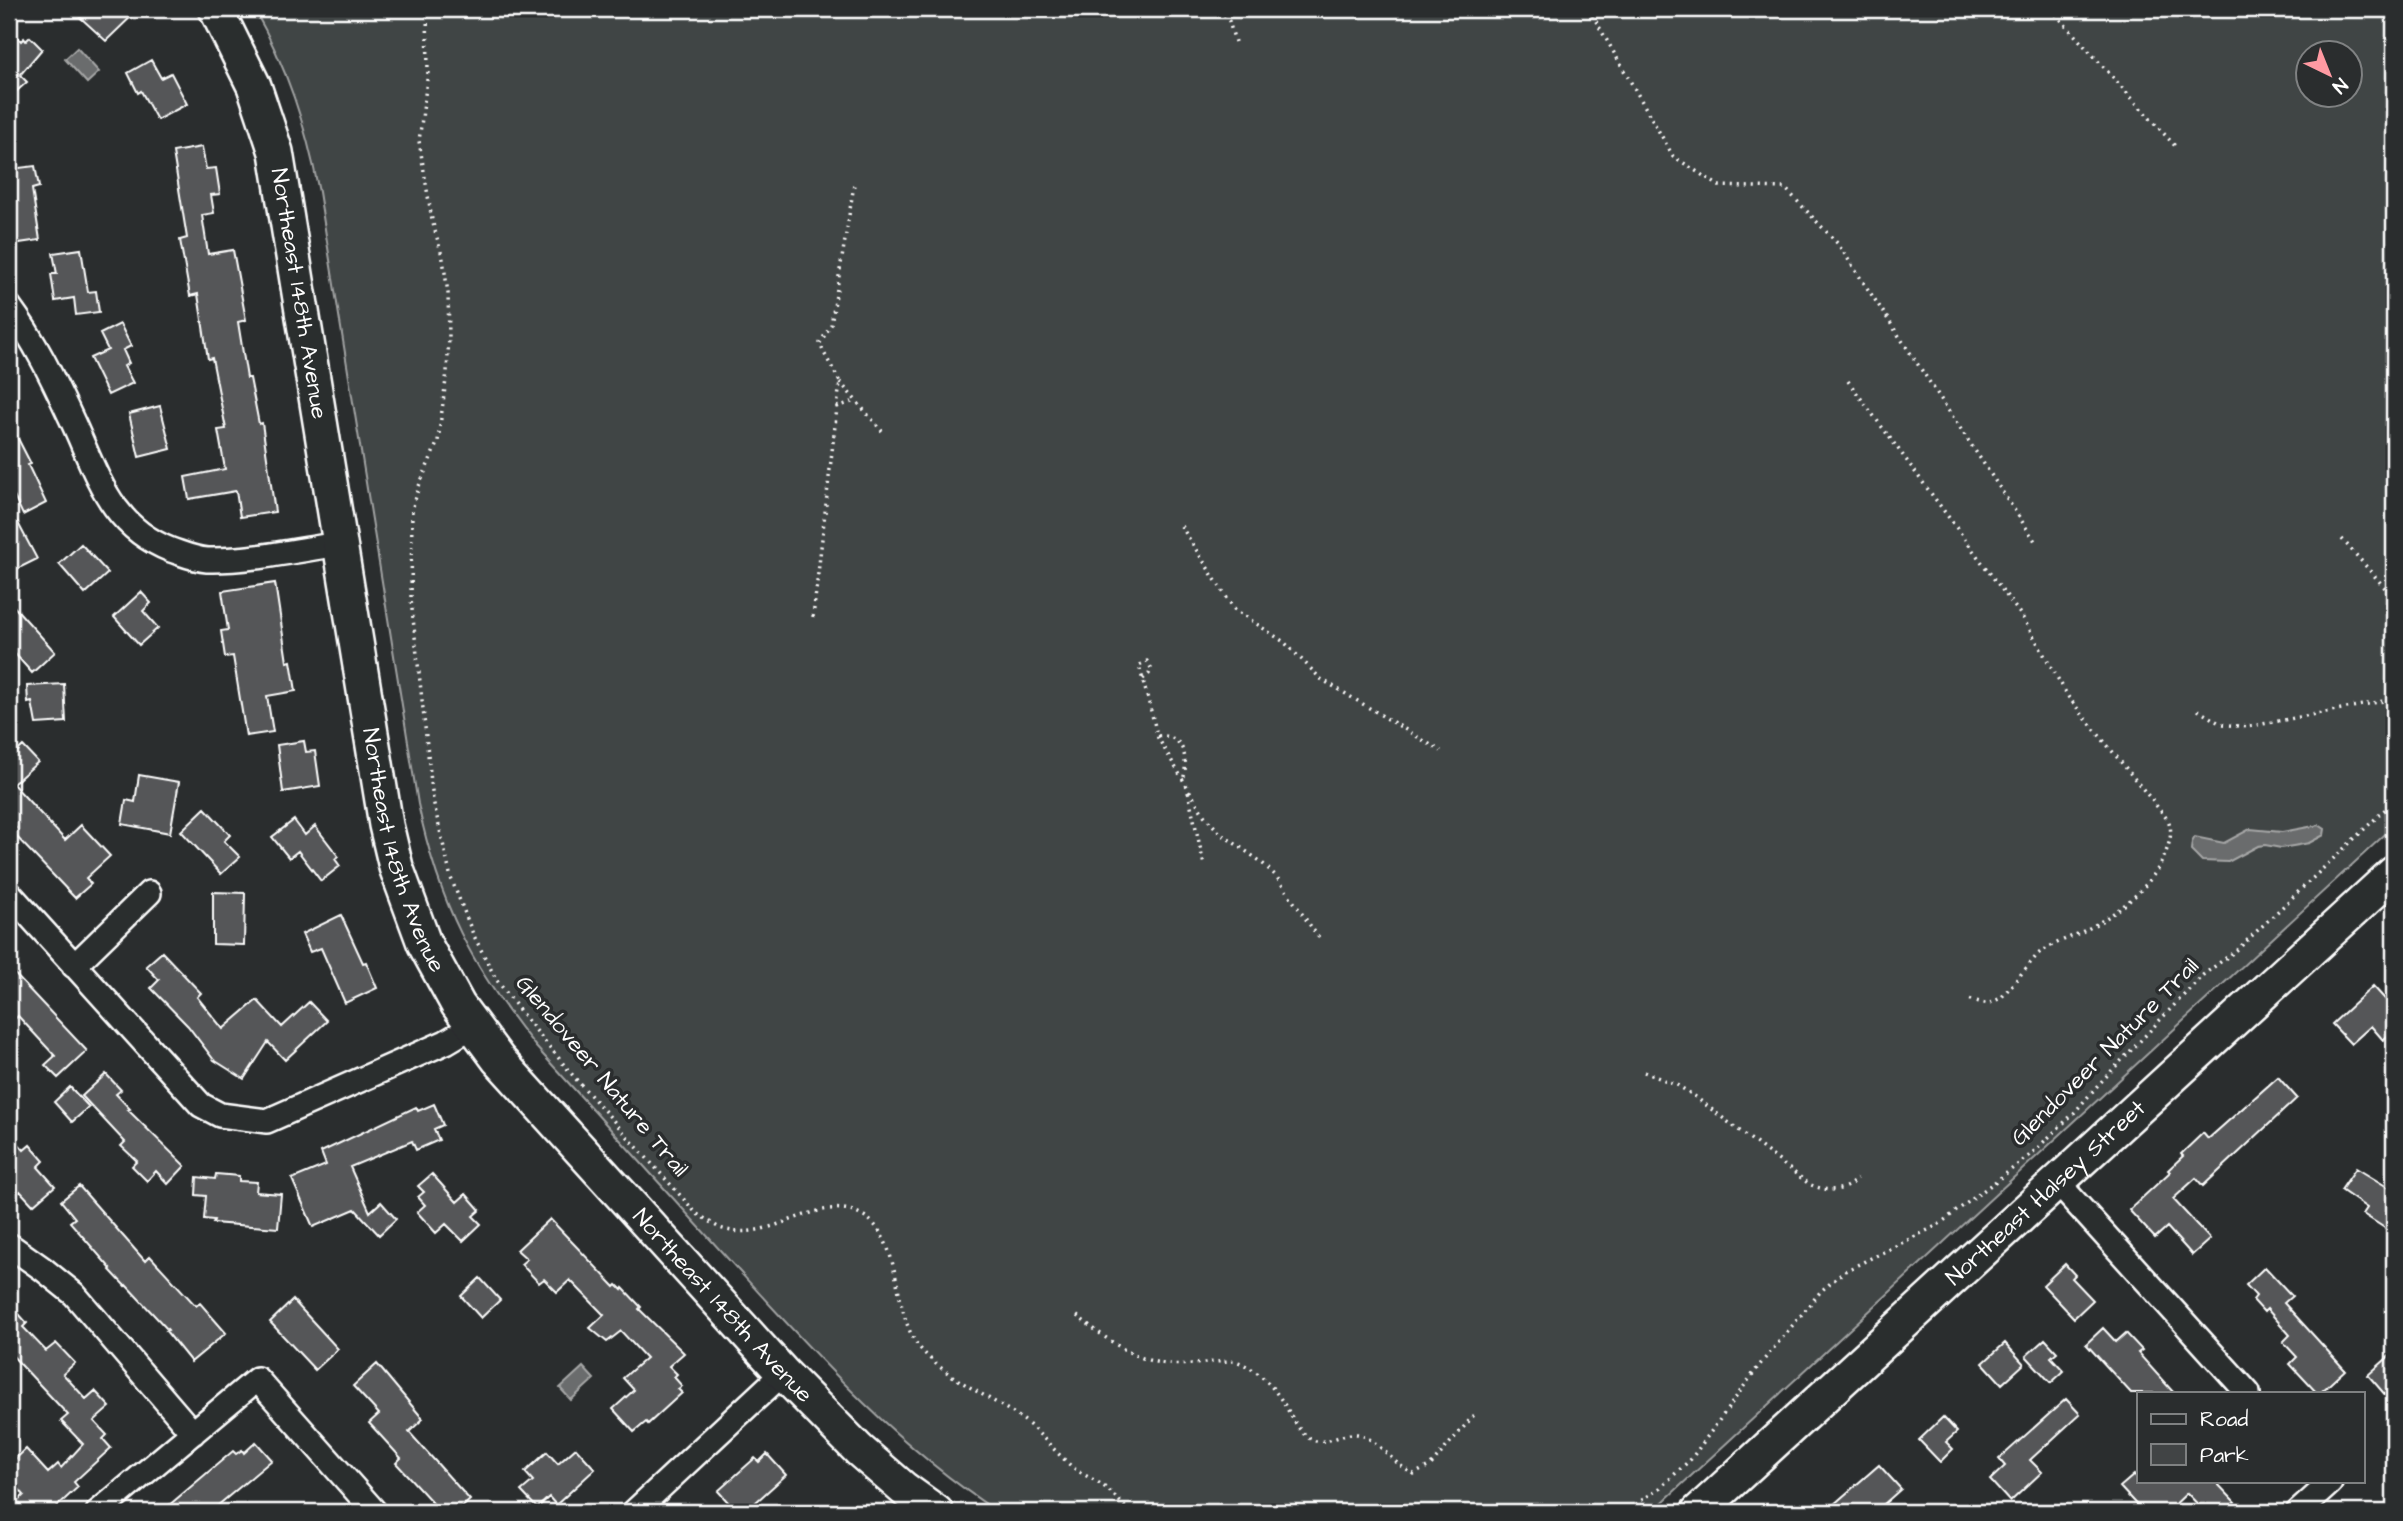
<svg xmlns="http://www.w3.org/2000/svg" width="2403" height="1521" viewBox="0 0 2403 1521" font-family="'Architects Daughter',sans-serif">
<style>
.green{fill:#414445;stroke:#a0a2a2;stroke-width:2;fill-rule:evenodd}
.water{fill:#6a6c6d;stroke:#a6a7a7;stroke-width:2}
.building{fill:#555758;stroke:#fff;stroke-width:2}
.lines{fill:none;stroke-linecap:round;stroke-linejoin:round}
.street-casing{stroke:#fff;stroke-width:28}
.secondary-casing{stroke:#fff;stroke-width:38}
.path{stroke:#fff;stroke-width:3.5;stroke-dasharray:2 5;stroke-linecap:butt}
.street{stroke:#2a2d2e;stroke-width:23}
.secondary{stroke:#2a2d2e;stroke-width:33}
.labels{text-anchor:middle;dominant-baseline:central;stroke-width:7;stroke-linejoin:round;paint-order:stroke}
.street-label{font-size:23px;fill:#fff;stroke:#2a2d2e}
</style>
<rect width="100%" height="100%" fill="#2a2d2e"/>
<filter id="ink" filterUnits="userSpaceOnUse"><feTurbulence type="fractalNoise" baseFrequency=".0143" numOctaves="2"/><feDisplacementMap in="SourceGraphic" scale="14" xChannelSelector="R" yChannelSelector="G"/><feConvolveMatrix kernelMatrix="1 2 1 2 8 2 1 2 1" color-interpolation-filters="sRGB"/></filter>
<g filter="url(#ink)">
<path class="green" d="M 254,9 L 2394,9 L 2394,826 L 1652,1512 L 998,1512 C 898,1447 819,1359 739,1271 C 671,1197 604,1122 536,1047 C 472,968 439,904 418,804 L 319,192 C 306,126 287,67 254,9 ZM 2308,52 L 2350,52 L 2350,94 L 2308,94 Z"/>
<path class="water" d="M 77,48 L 99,72 L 87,83 L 65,59 Z
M 2319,825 L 2325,829 L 2324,835 L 2309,843 L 2299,845 L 2281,848 L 2265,845 L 2258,846 L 2228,862 L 2202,861 L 2191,850 L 2192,842 L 2195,837 L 2224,843 L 2250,829 L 2282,832 Z
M 583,1367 L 594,1379 L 571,1400 L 560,1388 Z"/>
<path class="building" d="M 71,9 L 139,9 L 106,41 Z
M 9,28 L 21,41 L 24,38 L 26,41 L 30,37 L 42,49 L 20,75 L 27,82 L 9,98 Z
M 151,60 L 161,78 L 171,73 L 187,104 L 157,120 L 141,91 L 138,93 L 128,73 Z
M 202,147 L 206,169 L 216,168 L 220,194 L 211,195 L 214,213 L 202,215 L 208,254 L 233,250 L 246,320 L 238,322 L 247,378 L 250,378 L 259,424 L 262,423 L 275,512 L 240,517 L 236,491 L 189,499 L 185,477 L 225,469 L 218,430 L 226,429 L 212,358 L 208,359 L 198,294 L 190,296 L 180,240 L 187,238 L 173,152 Z
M 35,166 L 39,187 L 32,189 L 40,240 L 12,244 L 9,223 L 9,190 L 13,189 L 10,169 Z
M 81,249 L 88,292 L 96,291 L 99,312 L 76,315 L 74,298 L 55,301 L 51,274 L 57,274 L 53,253 Z
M 120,324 L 131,346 L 123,350 L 129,363 L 124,366 L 133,383 L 108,395 L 90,358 L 108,350 L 100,334 Z
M 160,406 L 171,449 L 139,457 L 129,414 Z
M 9,421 L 31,464 L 28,465 L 46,503 L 23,515 L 9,486 Z
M 9,506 L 37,559 L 9,573 Z
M 81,544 L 108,573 L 85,594 L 59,564 Z
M 275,583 L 287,662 L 291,661 L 296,691 L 267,696 L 273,732 L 246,736 L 233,656 L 225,657 L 221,631 L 228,630 L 222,591 Z
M 141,592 L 151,603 L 143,611 L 158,628 L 139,645 L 114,617 Z
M 9,601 L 55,652 L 32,673 L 9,647 Z
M 64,684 L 66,722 L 36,724 L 32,702 L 28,703 L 27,686 Z
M 304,741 L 306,752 L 315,751 L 320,786 L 283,792 L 277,745 Z
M 23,746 L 38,762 L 13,784 L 65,840 L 81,825 L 110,856 L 86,878 L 91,884 L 75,898 L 12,832 L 16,828 L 9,821 L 9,759 Z
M 139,775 L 179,782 L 170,833 L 122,824 L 126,800 L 135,802 Z
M 205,808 L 230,835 L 224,841 L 240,857 L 221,874 L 181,831 Z
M 294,820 L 305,835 L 315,826 L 338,856 L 335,859 L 340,866 L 321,881 L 298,851 L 289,858 L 272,837 Z
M 213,892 L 245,893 L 244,945 L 213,944 Z
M 341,915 L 363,963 L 366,962 L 377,988 L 345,1003 L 321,948 L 310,952 L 302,934 Z
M 162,952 L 201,993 L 197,997 L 223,1029 L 257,1000 L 282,1027 L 309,1002 L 327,1021 L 285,1060 L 268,1042 L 244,1079 L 214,1060 L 188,1026 L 151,988 L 159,980 L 146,966 Z
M 9,968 L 87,1051 L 58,1078 L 45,1065 L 55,1056 L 18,1016 L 9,1024 Z
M 2373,986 L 2394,1009 L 2394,1030 L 2383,1040 L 2371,1026 L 2351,1044 L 2332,1024 Z
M 106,1074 L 121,1090 L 116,1094 L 130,1109 L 128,1110 L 185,1166 L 168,1184 L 156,1171 L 147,1181 L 132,1166 L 137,1161 L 121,1146 L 125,1142 L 82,1096 Z
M 2278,1077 L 2297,1098 L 2203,1186 L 2196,1178 L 2173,1199 L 2210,1239 L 2192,1255 L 2167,1227 L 2155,1238 L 2129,1210 L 2170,1172 L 2168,1170 L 2183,1156 L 2181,1154 L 2203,1133 L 2208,1139 Z
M 70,1087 L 89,1107 L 72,1122 L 54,1102 Z
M 434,1104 L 443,1125 L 434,1129 L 439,1140 L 416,1150 L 412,1141 L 350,1167 L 370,1212 L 381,1202 L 396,1219 L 379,1235 L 355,1209 L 313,1227 L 292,1179 L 326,1165 L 321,1152 L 416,1107 L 418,1111 Z
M 9,1133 L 24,1150 L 30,1145 L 44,1161 L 38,1167 L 55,1186 L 33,1205 L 20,1191 L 18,1193 L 9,1184 Z
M 2356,1168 L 2394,1191 L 2394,1234 L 2363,1214 L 2367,1208 L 2341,1190 Z
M 216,1174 L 239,1176 L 239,1181 L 257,1182 L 256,1192 L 281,1194 L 278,1228 L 213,1223 L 214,1220 L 204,1219 L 206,1196 L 196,1195 L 197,1177 L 215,1179 Z
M 432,1174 L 457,1202 L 466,1194 L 480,1210 L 473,1216 L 481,1224 L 463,1241 L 446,1224 L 436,1233 L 417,1212 L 425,1205 L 418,1197 L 424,1192 L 418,1186 Z
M 79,1186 L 145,1261 L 150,1256 L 196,1306 L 200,1303 L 226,1333 L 191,1362 L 166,1331 L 168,1330 L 126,1285 L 125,1286 L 110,1270 L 111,1269 L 70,1222 L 75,1218 L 61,1201 Z
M 550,1219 L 615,1287 L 617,1285 L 622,1290 L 623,1288 L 641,1307 L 639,1309 L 684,1353 L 669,1366 L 677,1374 L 674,1377 L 682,1386 L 678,1389 L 682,1393 L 648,1424 L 646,1422 L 634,1432 L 613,1409 L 634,1390 L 623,1378 L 646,1358 L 621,1331 L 607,1342 L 590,1328 L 604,1315 L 570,1280 L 557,1292 L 544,1279 L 539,1283 L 521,1264 L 527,1259 L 517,1250 Z
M 2065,1264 L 2075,1275 L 2072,1278 L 2093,1300 L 2074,1318 L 2043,1285 Z
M 2265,1267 L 2292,1296 L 2284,1303 L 2345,1370 L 2320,1393 L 2317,1393 L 2290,1364 L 2297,1357 L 2283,1342 L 2290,1335 L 2267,1309 L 2264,1312 L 2253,1300 L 2256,1296 L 2246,1285 Z
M 480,1278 L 500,1300 L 481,1318 L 461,1296 Z
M 293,1300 L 338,1349 L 315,1370 L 270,1322 Z
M 9,1303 L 27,1323 L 23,1327 L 46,1351 L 56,1343 L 75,1363 L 63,1374 L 86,1399 L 95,1391 L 110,1407 L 94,1421 L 107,1435 L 103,1439 L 111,1448 L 74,1482 L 78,1487 L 51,1512 L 27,1512 L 17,1502 L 24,1495 L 9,1478 L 9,1465 L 26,1449 L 48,1473 L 58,1464 L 61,1468 L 83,1444 L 61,1421 L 68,1415 L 9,1352 Z
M 2103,1328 L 2116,1342 L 2126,1333 L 2142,1350 L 2138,1353 L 2174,1393 L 2131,1393 L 2086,1344 Z
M 2045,1339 L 2057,1352 L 2051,1357 L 2064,1371 L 2051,1383 L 2026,1356 Z
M 2005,1343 L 2024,1364 L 2002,1384 L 1983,1363 Z
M 2394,1352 L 2394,1405 L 2368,1375 Z
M 377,1364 L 423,1419 L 409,1432 L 470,1500 L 457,1512 L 441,1512 L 396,1463 L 401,1458 L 369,1423 L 379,1414 L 353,1386 Z
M 2066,1399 L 2080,1414 L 2030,1460 L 2042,1472 L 2010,1502 L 1990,1480 L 2005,1466 L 1999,1459 Z
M 1943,1417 L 1957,1432 L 1946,1442 L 1953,1449 L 1940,1462 L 1919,1440 Z
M 256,1442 L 272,1460 L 210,1512 L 161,1512 L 233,1451 L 236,1454 L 242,1450 L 244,1453 Z
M 576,1448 L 595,1469 L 556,1505 L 549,1497 L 537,1508 L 521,1491 L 533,1481 L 525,1472 L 547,1452 L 558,1464 Z
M 767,1454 L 786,1475 L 745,1512 L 737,1512 L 718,1491 L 755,1458 L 759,1462 Z
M 1879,1465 L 1901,1489 L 1875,1512 L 1825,1512 Z
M 2134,1475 L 2139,1481 L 2215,1481 L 2235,1502 L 2223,1512 L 2205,1512 L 2187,1493 L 2167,1512 L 2143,1512 L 2120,1487 Z"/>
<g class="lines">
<g class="street-casing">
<path id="street" d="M 9,306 C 35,341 53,379 71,418 C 97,473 109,526 171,550 C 183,554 194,559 207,560 C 251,561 297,550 340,544
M 9,893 L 201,1105 L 220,1115 L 267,1121 L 446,1042 L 473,1026
M 74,966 L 149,893
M 2057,1182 L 2248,1393
M 9,1245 L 43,1269 L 74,1294 L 193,1433
M 98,1512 L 257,1379 L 375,1512
M 634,1512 L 783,1373
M 2298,1512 L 2330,1483 L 2328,1481"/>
</g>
<g class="secondary-casing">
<g id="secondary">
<path id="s1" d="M 216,9 L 254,86 L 276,152 L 386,825 L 396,867 L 424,943 L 458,1005 L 498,1059 L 783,1373 L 859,1450 L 904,1489 L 936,1512"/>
<path id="s2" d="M 1698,1512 L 2394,873"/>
</g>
</g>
<path class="path" d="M 427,9 L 428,72 L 419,141 L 432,220 L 443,259 L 448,293 L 449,337 L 447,372 L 438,441 L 419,486 L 412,510 L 411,600 L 433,800 L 451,878 L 473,934 L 496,979 L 520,1011 L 575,1078 L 697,1214 C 705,1218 713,1225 720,1228 C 771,1246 819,1189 864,1216 C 901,1239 893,1306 915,1341 C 935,1373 991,1397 1022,1419 C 1039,1432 1052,1448 1068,1463 C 1077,1472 1088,1476 1099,1483 C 1111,1491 1120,1502 1130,1512
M 1220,9 L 1229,21 L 1235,42
M 1589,9 L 1673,156 L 1719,186 L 1785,188 L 1838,244 L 2037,544
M 2051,9 L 2176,147
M 1848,381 L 2023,618 L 2069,698 L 2168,820 C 2173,831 2170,841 2166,852 C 2154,884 2121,911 2091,927 C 2074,937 2054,942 2038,954 L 2001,998 L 1988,1004 L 1968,999
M 840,382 L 882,431
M 837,407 L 855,401
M 1181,526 L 1234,609 L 1284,642 L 1321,679 L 1441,751
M 2342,539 L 2386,589 L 2394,595
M 813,617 L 840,382 L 823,351 L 820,343 L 831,325 L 854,185
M 1143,679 L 1149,674 L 1151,668 L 1147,661 L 1139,665 L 1158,738 L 1204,815 L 1220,833 L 1260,861 L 1276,876 L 1321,941
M 2198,710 L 2221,724 L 2247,727 L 2394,699
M 1158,736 C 1184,733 1189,760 1183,780
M 1188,792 L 1204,865
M 1644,1072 L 1677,1085 L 1693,1095 L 1809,1184 C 1827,1192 1842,1193 1857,1179
M 1077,1316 C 1105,1337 1132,1361 1169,1364 C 1191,1366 1213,1361 1235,1361 C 1260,1369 1276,1390 1289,1412 C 1294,1421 1300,1432 1309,1438 C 1323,1448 1342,1432 1357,1434 C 1378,1438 1393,1465 1414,1474 L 1431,1465 L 1474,1415
M 1624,1512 L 1660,1488 L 1691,1459 L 1758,1367 L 1821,1291 L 1845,1271 L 1938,1225 L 2029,1156 L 2074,1113 L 2098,1085 L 2203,975 L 2238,949 L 2394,801"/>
<use href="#street" class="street"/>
<use href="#secondary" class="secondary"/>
</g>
</g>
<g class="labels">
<g class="street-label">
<text stroke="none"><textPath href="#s1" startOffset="299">Northeast 148th Avenue</textPath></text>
<text stroke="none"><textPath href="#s1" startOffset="866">Northeast 148th Avenue</textPath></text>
<text transform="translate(2105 1052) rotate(-45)">Glendoveer Nature Trail</text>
<text transform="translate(602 1076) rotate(50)">Glendoveer Nature Trail</text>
<text stroke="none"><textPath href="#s2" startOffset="472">Northeast Halsey Street</textPath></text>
<text stroke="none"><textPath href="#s1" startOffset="1433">Northeast 148th Avenue</textPath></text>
</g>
</g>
<rect width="2403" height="1521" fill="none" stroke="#2a2d2e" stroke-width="35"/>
<rect x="18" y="18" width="2368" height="1486" fill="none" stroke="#fff" stroke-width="2.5" filter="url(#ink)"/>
<rect x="2137" y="1392" width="228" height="91" fill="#2a2d2e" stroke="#7f8182" stroke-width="2"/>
<rect x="2151" y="1414" width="35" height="10" fill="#2a2d2e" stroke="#7f8182" stroke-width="2"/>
<text x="2200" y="1426" font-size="21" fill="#ffffff">Road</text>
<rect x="2151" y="1444" width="35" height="21" fill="#414445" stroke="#7f8182" stroke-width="2"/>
<text x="2200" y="1462" font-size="21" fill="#ffffff">Park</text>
<g transform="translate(2329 74) rotate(137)"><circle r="33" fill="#2a2d2e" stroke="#7f8182" stroke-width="2"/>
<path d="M0-5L12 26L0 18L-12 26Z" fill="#ff9aa2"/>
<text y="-10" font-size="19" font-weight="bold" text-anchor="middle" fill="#ffffff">N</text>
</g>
</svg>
